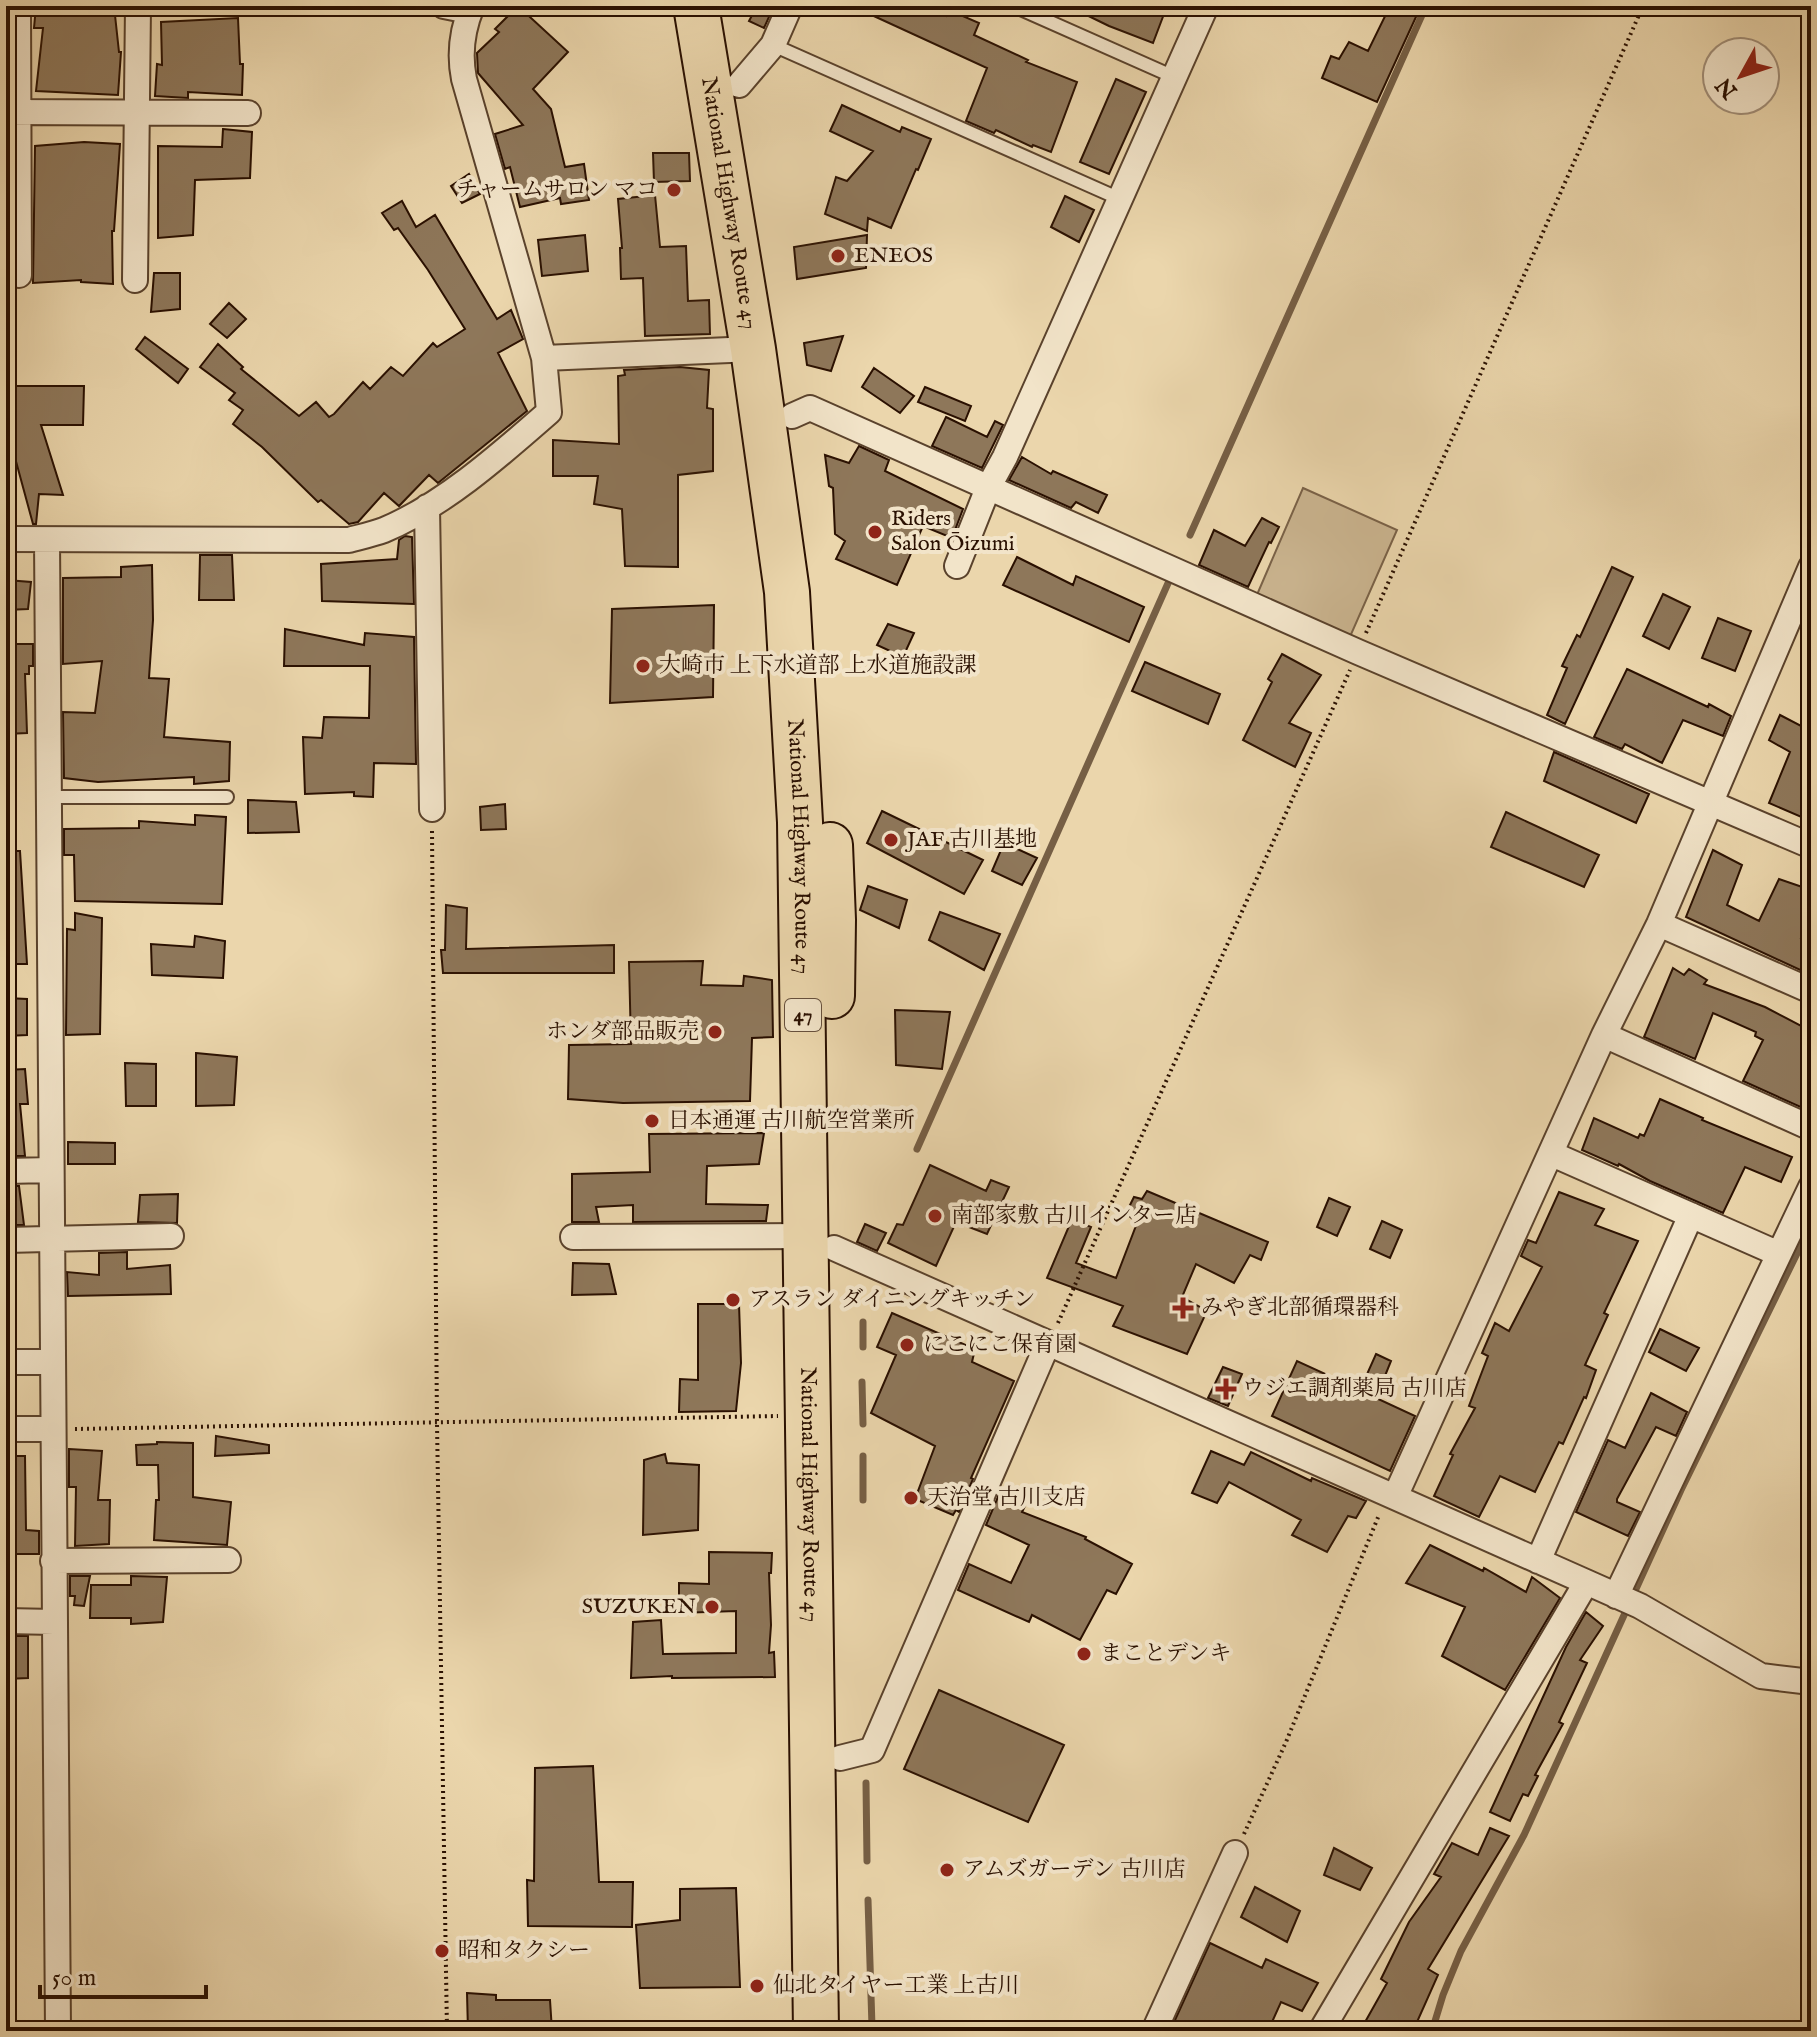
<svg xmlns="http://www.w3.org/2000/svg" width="1817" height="2037" viewBox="0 0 1817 2037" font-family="'IM FELL English','Noto Serif JP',serif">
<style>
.green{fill:#cab48f;stroke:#7a6248;stroke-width:2}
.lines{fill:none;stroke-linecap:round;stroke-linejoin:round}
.stream{stroke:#765f45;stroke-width:7}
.building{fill:#8e775a;stroke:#2a1001;stroke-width:2}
.lane-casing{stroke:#5a422c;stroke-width:16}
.street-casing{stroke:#5a422c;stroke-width:28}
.highway-casing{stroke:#2a1001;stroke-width:48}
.path{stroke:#2a1001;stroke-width:4;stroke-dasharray:2 4;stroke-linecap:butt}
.lane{stroke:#f2e4c9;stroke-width:12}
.street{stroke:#f2e4c9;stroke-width:24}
.highway{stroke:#ebd6ac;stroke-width:44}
.poi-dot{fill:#8f2418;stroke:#f2e4c9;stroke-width:3}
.labels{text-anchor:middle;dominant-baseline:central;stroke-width:8;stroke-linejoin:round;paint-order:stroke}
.shield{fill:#f2e4c9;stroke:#66503d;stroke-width:2}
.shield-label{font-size:20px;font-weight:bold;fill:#2a1001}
.poi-label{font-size:22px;fill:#2a1001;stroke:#f2e4c9;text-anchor:start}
.street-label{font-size:22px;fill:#2a1001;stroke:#f2e4c9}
</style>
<rect width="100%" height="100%" fill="#ebd6ac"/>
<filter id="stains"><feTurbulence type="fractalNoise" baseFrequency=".0025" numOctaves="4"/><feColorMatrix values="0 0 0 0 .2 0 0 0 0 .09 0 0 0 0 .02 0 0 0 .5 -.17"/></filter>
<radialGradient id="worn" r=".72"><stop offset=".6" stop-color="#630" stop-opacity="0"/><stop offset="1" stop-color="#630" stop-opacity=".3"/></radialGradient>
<path class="green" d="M 1303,488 L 1397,530 L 1349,639 L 1256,597 Z"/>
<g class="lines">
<path class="stream" d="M 1190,535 L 1426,6
M 917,1149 L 1169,581
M 863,1322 L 863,1347
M 862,1382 L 863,1424
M 863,1456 L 863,1500
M 866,1783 L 867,1861
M 868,1900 L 872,2027
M 1432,2031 L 1443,1995 L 1461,1951 L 1524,1835 L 1681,1490 L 1811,1225"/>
</g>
<path class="building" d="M 36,6 L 114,6 L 119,52 L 121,52 L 118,95 L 36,91 L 43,28 L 34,28 Z
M 518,6 L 568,52 L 533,89 L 551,109 L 565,167 L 584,164 L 589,200 L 561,204 L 560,198 L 520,207 L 510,167 L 505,169 L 495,134 L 523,125 L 478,73 L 477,53 L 499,32 L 495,29 Z
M 757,6 L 774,6 L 764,28 L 749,21 Z
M 852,6 L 925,6 L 946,16 L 949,10 L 979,23 L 974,35 L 1028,60 L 1026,62 L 1077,82 L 1051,152 L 1033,145 L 1032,147 L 996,130 L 994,133 L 966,121 L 987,68 Z
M 1068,6 L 1167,6 L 1153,43 L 1109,26 Z
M 1390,6 L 1421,6 L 1377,102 L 1322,78 L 1331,56 L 1339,59 L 1349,42 L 1368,51 Z
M 238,18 L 240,64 L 243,64 L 242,95 L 188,92 L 188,98 L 155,96 L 157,64 L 162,65 L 161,22 Z
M 1116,79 L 1146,92 L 1109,174 L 1080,162 Z
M 842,105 L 900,132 L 902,127 L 931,139 L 918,170 L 916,169 L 891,228 L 868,218 L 867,231 L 825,214 L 836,177 L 847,181 L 873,151 L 830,131 Z
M 223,129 L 252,132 L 250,178 L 195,180 L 193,235 L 158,238 L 158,146 L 222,147 Z
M 84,142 L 120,144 L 114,231 L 112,231 L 113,284 L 81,282 L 81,280 L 33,283 L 35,146 Z
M 653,153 L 689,153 L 690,181 L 654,182 Z
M 469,174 L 480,194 L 462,203 L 451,186 Z
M 655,195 L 660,247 L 686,246 L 688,301 L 709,300 L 710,334 L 645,336 L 643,278 L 621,279 L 620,248 L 622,248 L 618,199 Z
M 1065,196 L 1094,210 L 1079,242 L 1051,227 Z
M 402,201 L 416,227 L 435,215 L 497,319 L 511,310 L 523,339 L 498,353 L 527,411 L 438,483 L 429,475 L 399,506 L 384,493 L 358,522 L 349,524 L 321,500 L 318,502 L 262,447 L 233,424 L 243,410 L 229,400 L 235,393 L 200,367 L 218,344 L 243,367 L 241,369 L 299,416 L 316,402 L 329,417 L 334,414 L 363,382 L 370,389 L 391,367 L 403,376 L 433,343 L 437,347 L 465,329 L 428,270 L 398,228 L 394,230 L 382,213 Z
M 585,235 L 588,271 L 542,276 L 538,240 Z
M 867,235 L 866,268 L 797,279 L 794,247 Z
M 154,273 L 180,273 L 180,309 L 151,312 Z
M 229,303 L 246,319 L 227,338 L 210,324 Z
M 843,336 L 831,371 L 807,365 L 804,343 Z
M 145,337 L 188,369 L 178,383 L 136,349 Z
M 680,367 L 709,370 L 707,408 L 713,409 L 713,471 L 678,475 L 678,567 L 625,566 L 622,509 L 594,504 L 598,476 L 553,476 L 553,440 L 619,444 L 618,376 L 625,375 L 624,370 Z
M 874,368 L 914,396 L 900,413 L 862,387 Z
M 14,386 L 84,386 L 83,425 L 41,425 L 63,495 L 39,494 L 36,524 L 33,524 L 14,454 L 11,454 Z
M 925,387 L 971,406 L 965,421 L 918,402 Z
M 946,417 L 987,437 L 995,421 L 1003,425 L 982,468 L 932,446 Z
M 859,446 L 889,460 L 885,471 L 963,509 L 952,538 L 923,526 L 897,585 L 836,559 L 845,541 L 835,534 L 833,488 L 829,486 L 825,455 L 849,463 Z
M 1022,457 L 1051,474 L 1053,471 L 1107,495 L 1098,513 L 1076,502 L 1071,508 L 1009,480 Z
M 1262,518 L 1279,527 L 1271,543 L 1269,542 L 1248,587 L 1199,565 L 1214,530 L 1245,546 Z
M 405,536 L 412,537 L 414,604 L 322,601 L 321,564 L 397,559 L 399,540 Z
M 200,555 L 232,555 L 234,600 L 199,600 Z
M 1017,557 L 1073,585 L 1076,576 L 1144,607 L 1129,642 L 1003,585 Z
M 152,565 L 153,620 L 149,678 L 169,679 L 164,737 L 230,742 L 229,781 L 194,784 L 194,777 L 98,782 L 64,778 L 63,712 L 95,713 L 102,661 L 63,664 L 63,578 L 121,577 L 121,567 Z
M 1612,567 L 1633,577 L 1565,724 L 1547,715 L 1567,668 L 1562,666 L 1577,635 L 1580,637 Z
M 6,580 L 31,582 L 28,609 L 6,610 Z
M 1663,594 L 1690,607 L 1669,649 L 1643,636 Z
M 714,605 L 713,697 L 610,703 L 612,609 Z
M 1718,618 L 1751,631 L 1735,671 L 1702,658 Z
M 888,624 L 914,633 L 903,657 L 877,645 Z
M 285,629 L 364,645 L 365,633 L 414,637 L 416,764 L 374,763 L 373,797 L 354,796 L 354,792 L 305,794 L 303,737 L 322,738 L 324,717 L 369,718 L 370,666 L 284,666 Z
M 6,644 L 33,644 L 33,666 L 29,666 L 29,674 L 25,674 L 27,733 L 6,734 Z
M 1282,654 L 1321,675 L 1289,723 L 1311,733 L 1295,767 L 1243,740 L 1272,682 L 1268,679 Z
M 1145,662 L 1220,694 L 1208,724 L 1132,691 Z
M 1627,669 L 1708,707 L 1709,704 L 1731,716 L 1723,736 L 1683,720 L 1662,763 L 1625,744 L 1622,749 L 1594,737 Z
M 1780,715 L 1811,731 L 1811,808 L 1806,819 L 1769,803 L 1790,752 L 1769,740 Z
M 1554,752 L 1649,794 L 1636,823 L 1544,781 Z
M 248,800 L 296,802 L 299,832 L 248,833 Z
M 505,804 L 506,829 L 481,830 L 480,807 Z
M 882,811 L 983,860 L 964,894 L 867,843 Z
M 1506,812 L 1599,855 L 1584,887 L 1491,847 Z
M 195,815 L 226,817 L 222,904 L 75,901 L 74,855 L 64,855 L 64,829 L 139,828 L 139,821 L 195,825 Z
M 1004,843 L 1037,858 L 1022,885 L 992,871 Z
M 1713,850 L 1742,865 L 1727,905 L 1759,921 L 1779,879 L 1811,890 L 1811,918 L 1801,938 L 1811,943 L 1811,975 L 1686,917 Z
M 6,851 L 20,851 L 27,964 L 6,964 Z
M 868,886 L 907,900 L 899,928 L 860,910 Z
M 446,905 L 467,908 L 466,949 L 614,945 L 614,973 L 443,973 L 441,950 L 445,950 Z
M 940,912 L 1000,934 L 984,970 L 929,940 Z
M 75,913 L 102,918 L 100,1034 L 66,1035 L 67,929 L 75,930 Z
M 195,936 L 225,941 L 223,978 L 152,975 L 151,944 L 194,947 Z
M 703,961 L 701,985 L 743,986 L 744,976 L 772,980 L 773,1037 L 752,1038 L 750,1101 L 623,1103 L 568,1099 L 569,1045 L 631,1044 L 629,962 Z
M 1673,968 L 1684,975 L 1689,969 L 1707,980 L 1704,984 L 1765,1007 L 1811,1031 L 1811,1093 L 1805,1109 L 1743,1081 L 1763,1040 L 1755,1036 L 1756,1032 L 1713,1013 L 1695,1059 L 1644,1037 Z
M 6,998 L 27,999 L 27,1035 L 6,1036 Z
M 895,1010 L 950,1012 L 942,1069 L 896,1065 Z
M 196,1053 L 237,1057 L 234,1105 L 196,1106 Z
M 125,1063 L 156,1064 L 156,1106 L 126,1106 Z
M 25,1069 L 28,1104 L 20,1104 L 25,1156 L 6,1156 L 6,1070 Z
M 1660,1099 L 1703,1118 L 1702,1120 L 1792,1157 L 1781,1182 L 1745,1167 L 1723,1213 L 1650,1181 L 1619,1164 L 1618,1166 L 1582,1150 L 1594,1118 L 1638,1138 L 1640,1134 L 1644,1136 Z
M 764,1133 L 759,1164 L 707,1166 L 706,1204 L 768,1205 L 766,1221 L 633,1222 L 633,1205 L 596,1207 L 599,1222 L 572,1222 L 572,1174 L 650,1172 L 649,1134 Z
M 68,1142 L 115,1143 L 115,1164 L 68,1164 Z
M 930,1165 L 986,1191 L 991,1180 L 1009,1187 L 987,1234 L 956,1222 L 936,1266 L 888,1243 L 897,1224 L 903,1225 Z
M 6,1186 L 19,1186 L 24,1225 L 6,1225 Z
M 1147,1191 L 1268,1242 L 1261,1260 L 1250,1255 L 1234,1283 L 1196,1264 L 1182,1297 L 1207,1311 L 1187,1354 L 1113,1326 L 1123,1306 L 1047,1278 L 1072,1219 L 1091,1227 L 1076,1263 L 1116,1278 L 1137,1223 L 1126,1213 L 1134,1197 L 1142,1199 Z
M 1559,1192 L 1604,1209 L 1595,1225 L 1638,1241 L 1604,1313 L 1608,1315 L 1585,1365 L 1596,1370 L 1586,1398 L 1584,1397 L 1563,1444 L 1559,1442 L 1535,1492 L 1500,1476 L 1479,1517 L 1434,1496 L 1453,1455 L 1450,1454 L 1475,1408 L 1469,1406 L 1488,1356 L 1482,1353 L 1495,1323 L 1509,1331 L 1542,1267 L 1521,1256 L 1528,1240 L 1536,1243 Z
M 178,1194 L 177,1223 L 138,1222 L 140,1195 Z
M 1329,1198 L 1350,1207 L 1337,1236 L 1317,1227 Z
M 1382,1221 L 1402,1230 L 1390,1258 L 1370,1249 Z
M 865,1224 L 886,1233 L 877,1251 L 857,1242 Z
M 127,1252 L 127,1269 L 170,1265 L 171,1294 L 68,1296 L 67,1272 L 99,1275 L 99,1253 Z
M 573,1263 L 609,1264 L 616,1294 L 572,1295 Z
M 698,1304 L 739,1304 L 741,1363 L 736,1411 L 679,1412 L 680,1379 L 698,1380 Z
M 892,1313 L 975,1349 L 972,1362 L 1014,1381 L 971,1478 L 973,1479 L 959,1512 L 956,1510 L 953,1515 L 915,1499 L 935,1446 L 871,1413 L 896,1355 L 877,1347 Z
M 1660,1329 L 1699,1348 L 1686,1371 L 1649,1352 Z
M 1376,1354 L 1391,1361 L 1376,1398 L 1415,1416 L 1390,1471 L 1272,1416 L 1297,1361 L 1360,1390 Z
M 1223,1367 L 1242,1374 L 1228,1406 L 1208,1398 Z
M 1651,1393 L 1687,1412 L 1676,1436 L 1656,1427 L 1617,1499 L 1617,1502 L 1640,1512 L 1628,1536 L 1576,1512 L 1608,1440 L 1625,1448 Z
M 216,1436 L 269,1445 L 269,1453 L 215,1456 Z
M 157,1442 L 193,1443 L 193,1497 L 231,1502 L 227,1545 L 154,1540 L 156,1500 L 159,1500 L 158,1465 L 137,1465 L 136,1445 L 157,1444 Z
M 69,1449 L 102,1451 L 98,1500 L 110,1500 L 109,1544 L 75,1546 L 76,1487 L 69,1487 Z
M 1211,1451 L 1244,1465 L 1251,1452 L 1311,1481 L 1312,1478 L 1366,1501 L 1356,1518 L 1348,1516 L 1327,1552 L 1292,1535 L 1301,1520 L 1229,1482 L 1217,1503 L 1192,1493 Z
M 665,1454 L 667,1463 L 699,1465 L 698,1530 L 643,1535 L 644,1460 Z
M 6,1456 L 25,1456 L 26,1530 L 39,1531 L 39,1554 L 6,1554 Z
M 1000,1492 L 1026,1504 L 1022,1512 L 1086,1537 L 1085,1539 L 1132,1564 L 1116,1594 L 1107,1590 L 1080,1640 L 1032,1615 L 1029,1622 L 958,1590 L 969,1564 L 1011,1583 L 1029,1545 L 986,1525 Z
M 1430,1545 L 1483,1571 L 1484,1568 L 1526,1592 L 1532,1577 L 1560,1598 L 1505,1690 L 1442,1656 L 1465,1607 L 1406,1583 Z
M 709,1552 L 772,1553 L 771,1573 L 769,1573 L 771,1625 L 769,1653 L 774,1652 L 775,1677 L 672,1678 L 672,1676 L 631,1678 L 633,1622 L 661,1620 L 663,1654 L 736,1653 L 736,1611 L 679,1613 L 679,1583 L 709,1584 Z
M 70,1576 L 90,1576 L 84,1606 L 74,1605 L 75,1596 L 70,1596 Z
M 131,1576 L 167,1577 L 163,1622 L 131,1624 L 131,1618 L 90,1618 L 91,1585 L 131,1585 Z
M 1586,1612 L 1603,1626 L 1580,1660 L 1587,1663 L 1559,1722 L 1563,1724 L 1535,1775 L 1538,1776 L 1528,1796 L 1523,1794 L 1510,1821 L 1490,1812 L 1566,1647 Z
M 6,1636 L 28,1636 L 28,1678 L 6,1679 Z
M 939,1690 L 1064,1745 L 1028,1822 L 904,1769 Z
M 593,1766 L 599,1882 L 633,1882 L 632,1927 L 528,1926 L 527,1880 L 534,1881 L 535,1768 Z
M 1490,1828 L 1509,1836 L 1428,1969 L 1438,1975 L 1413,2031 L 1360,2031 L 1387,1983 L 1381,1979 L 1409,1922 L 1441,1877 L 1434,1874 L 1452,1843 L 1478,1855 Z
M 1334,1848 L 1372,1868 L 1360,1890 L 1324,1875 Z
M 1255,1887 L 1300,1911 L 1287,1942 L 1241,1917 Z
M 736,1888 L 740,1987 L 640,1988 L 636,1925 L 680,1920 L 680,1889 Z
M 1210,1943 L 1262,1968 L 1266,1959 L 1318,1983 L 1302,2011 L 1281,2002 L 1268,2031 L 1170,2031 Z
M 467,1993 L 496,1995 L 496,2000 L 550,2000 L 552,2031 L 468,2031 Z"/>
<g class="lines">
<g class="lane-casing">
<path id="lane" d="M 1014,6 L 1174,77
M 773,45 L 1120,199
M 48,797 L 227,797"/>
</g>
<g class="street-casing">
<path id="street" d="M 18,6 L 19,275
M 444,6 L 469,11
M 739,85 L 773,45 L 790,6
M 6,112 L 248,113
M 135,280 L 138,6
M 544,358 L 753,349
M 792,416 L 810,408 L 1358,652 L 1811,846
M 427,507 L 432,809
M 6,539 L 349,540 C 360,537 373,534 384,530 C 444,505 501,454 549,412 L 544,358 L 464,79 C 459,54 462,30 472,6
M 47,540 L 58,2031
M 957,566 L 988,488 L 1005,457 L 1206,6
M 1659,924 L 1811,991
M 1604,1035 L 1811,1128
M 1552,1154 L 1779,1254
M 6,1171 L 51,1170
M 573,1237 L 805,1236
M 6,1240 L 171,1236
M 834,1248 L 1640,1606 L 1761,1676 L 1811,1682
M 6,1362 L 52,1362
M 6,1429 L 52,1429
M 1395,1497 L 1604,1035 L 1659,924 L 1811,567
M 53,1561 L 228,1560
M 1538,1561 L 1691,1215
M 1616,1596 L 1811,1187
M 6,1621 L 54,1622
M 840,1758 L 872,1750 L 1048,1343
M 1154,2031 L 1235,1853
M 1321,2031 L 1586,1583"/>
</g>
<g class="highway-casing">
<g id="highway">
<path id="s1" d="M 696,6 L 753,349 L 787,592 L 800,822 L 816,2031"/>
<path d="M 830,845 L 833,920 L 832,996"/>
</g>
</g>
<path class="path" d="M 1791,6 L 1811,15
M 1366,633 L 1643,6
M 432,831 L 437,1424 L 447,2031
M 1058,1323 L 1350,670
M 75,1429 L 778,1416
M 1244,1834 L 1286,1742 L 1379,1515"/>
<use href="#lane" class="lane"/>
<use href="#street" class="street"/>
<use href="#highway" class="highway"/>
</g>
<g class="poi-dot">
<circle cx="674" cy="190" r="8"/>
<circle cx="838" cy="256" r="8"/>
<circle cx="875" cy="532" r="8"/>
<circle cx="643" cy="666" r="8"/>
<circle cx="891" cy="840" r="8"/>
<circle cx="715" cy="1032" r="8"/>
<circle cx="652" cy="1121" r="8"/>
<circle cx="935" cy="1216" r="8"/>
<circle cx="733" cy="1300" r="8"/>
<path d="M1179 1296h8v8h8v8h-8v8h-8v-8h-8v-8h8z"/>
<circle cx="907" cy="1345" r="8"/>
<path d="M1222 1377h8v8h8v8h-8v8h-8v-8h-8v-8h8z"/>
<circle cx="911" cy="1498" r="8"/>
<circle cx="712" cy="1607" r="8"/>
<circle cx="1084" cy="1654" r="8"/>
<circle cx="947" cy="1870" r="8"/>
<circle cx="442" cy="1951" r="8"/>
<circle cx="757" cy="1986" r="8"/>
</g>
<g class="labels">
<rect class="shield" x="785" y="999" width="36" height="32" rx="6"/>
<g class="shield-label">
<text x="803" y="1015">47</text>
</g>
<g class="poi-label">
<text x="658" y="190" text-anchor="end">チャームサロン マコ</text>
<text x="854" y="256">ENEOS</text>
<text x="891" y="519">Riders<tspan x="891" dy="25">Salon Ōizumi</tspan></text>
<text x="659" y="666">大崎市 上下水道部 上水道施設課</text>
<text x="907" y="840">JAF 古川基地</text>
<text x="699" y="1032" text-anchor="end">ホンダ部品販売</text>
<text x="668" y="1121">日本通運 古川航空営業所</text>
<text x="951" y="1216">南部家敷 古川インター店</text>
<text x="749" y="1300">アスラン ダイニングキッチン</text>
<text x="1201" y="1308">みやぎ北部循環器科</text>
<text x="923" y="1345">にこにこ保育園</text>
<text x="1242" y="1389">ウジエ調剤薬局 古川店</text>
<text x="927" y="1498">天治堂 古川支店</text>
<text x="696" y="1607" text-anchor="end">SUZUKEN</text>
<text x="1100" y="1654">まことデンキ</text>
<text x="963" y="1870">アムズガーデン 古川店</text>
<text x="458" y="1951">昭和タクシー</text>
<text x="773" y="1986">仙北タイヤー工業 上古川</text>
</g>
<g class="street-label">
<text stroke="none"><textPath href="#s1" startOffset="200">National Highway Route 47</textPath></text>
<text stroke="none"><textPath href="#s1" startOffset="848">National Highway Route 47</textPath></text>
<text stroke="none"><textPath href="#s1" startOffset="1496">National Highway Route 47</textPath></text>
</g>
</g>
<rect width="1817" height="2037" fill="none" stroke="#ebd6ac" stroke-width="32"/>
<rect x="8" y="8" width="1801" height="2021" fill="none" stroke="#2a1001" stroke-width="4"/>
<rect x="16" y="16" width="1785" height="2005" fill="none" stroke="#2a1001" stroke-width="2"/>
<g transform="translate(1741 76) rotate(230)"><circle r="38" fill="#f2e4c9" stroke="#a28f79" stroke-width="2"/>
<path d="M0-6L14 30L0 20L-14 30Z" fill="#8f2418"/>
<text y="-12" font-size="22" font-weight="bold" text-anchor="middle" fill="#2a1001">N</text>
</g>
<path d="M40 1985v12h166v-12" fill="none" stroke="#2a1001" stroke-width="4"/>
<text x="52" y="1985" font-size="24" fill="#2a1001" stroke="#f2e4c9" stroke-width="6" paint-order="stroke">50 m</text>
<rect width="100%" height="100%" filter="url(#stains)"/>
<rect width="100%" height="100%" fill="url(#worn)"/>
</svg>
